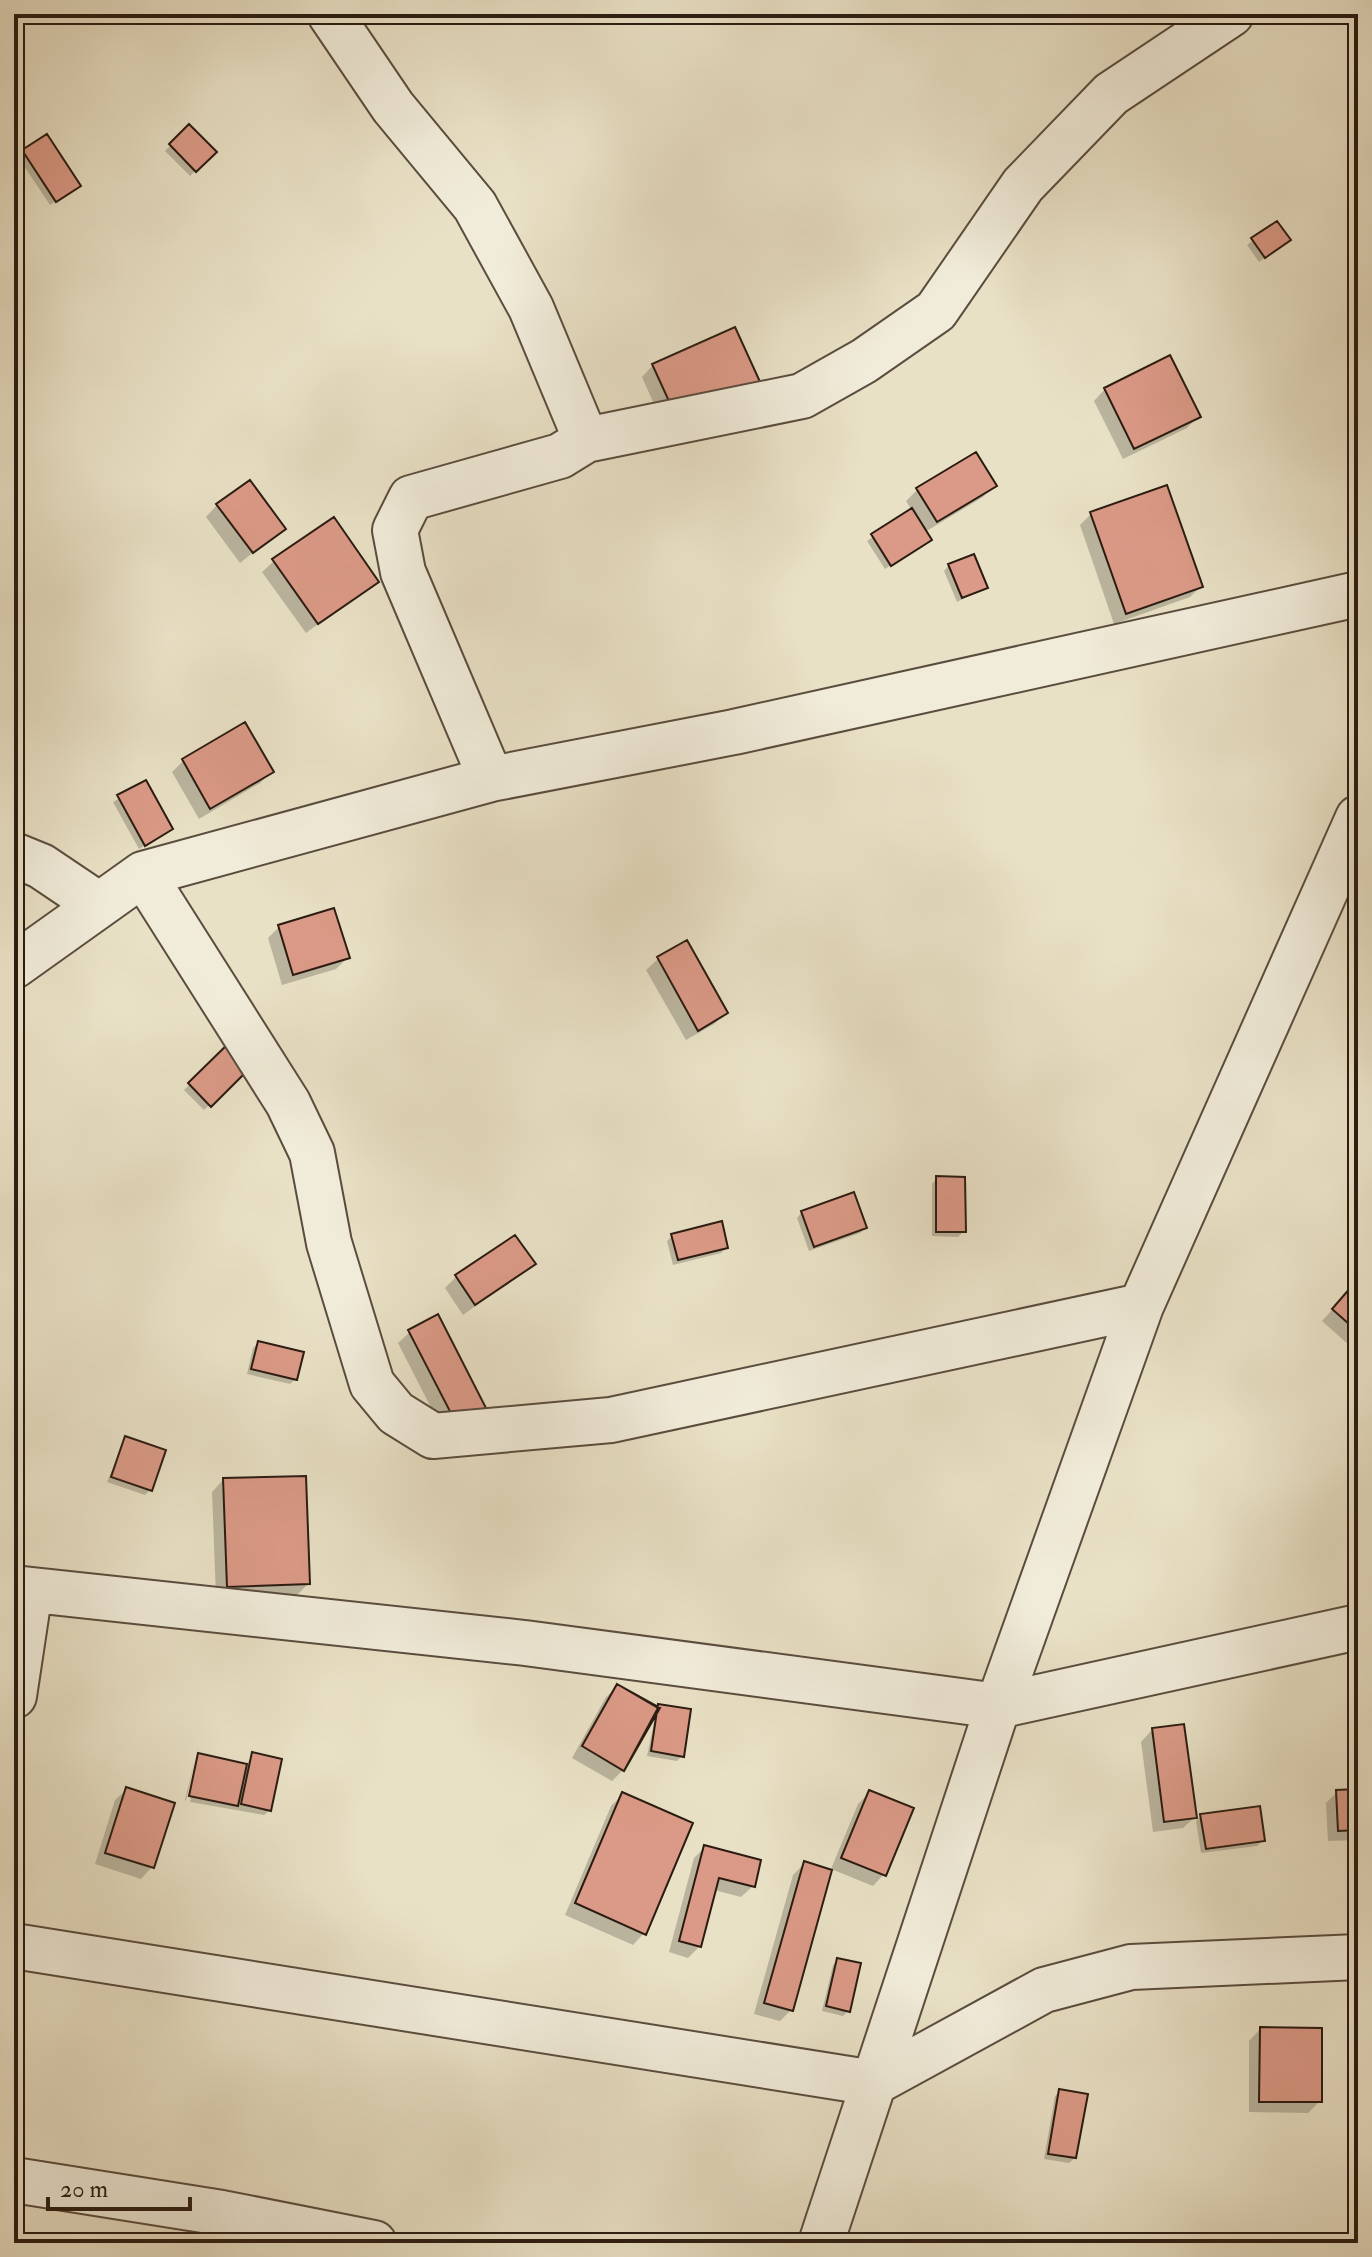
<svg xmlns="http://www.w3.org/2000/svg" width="1372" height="2257" viewBox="0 0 1372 2257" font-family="'IM FELL Double Pica',serif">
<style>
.shadow{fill:#0003}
.building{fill:#db9a87;stroke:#2a1b11;stroke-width:2}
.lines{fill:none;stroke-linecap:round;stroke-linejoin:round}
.minor-casing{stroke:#5a4c3e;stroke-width:48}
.minor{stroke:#f1ecda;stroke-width:44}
</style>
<rect width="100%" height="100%" fill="#e9e1c6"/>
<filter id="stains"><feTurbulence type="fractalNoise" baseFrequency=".0025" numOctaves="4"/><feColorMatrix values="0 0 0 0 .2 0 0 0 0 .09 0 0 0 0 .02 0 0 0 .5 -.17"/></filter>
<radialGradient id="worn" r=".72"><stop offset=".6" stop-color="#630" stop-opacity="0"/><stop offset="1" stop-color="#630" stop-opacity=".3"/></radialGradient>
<path class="shadow" d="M 885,14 L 905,14 L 890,23 Z
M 1119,14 L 1139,14 L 1126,23 Z
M 189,127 L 214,152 L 190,176 L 165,151 Z
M 46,137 L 73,190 L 50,205 L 18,157 Z
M 1277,223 L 1283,245 L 1259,262 L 1247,245 Z
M 653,365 L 747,395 L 666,431 L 642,377 Z
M 1105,389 L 1198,416 L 1187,428 L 1123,459 L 1094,401 Z
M 994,486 L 983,497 L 925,532 L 924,544 L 885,569 L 867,541 L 912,511 L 906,501 L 917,490 Z
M 217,505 L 283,529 L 240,563 L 206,517 Z
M 1091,514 L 1201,586 L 1190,597 L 1114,624 L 1080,525 Z
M 274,561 L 376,581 L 306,633 L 262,572 Z
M 949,565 L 985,587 L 957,602 L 944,571 Z
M 244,725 L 271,772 L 260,783 L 199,819 L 172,772 L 183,761 Z
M 145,783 L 171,829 L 139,849 L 113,802 Z
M 279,927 L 348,957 L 336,969 L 282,985 L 268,938 Z
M 686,943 L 726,1013 L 714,1024 L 686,1040 L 646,970 L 658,959 Z
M 235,1040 L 254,1061 L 204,1110 L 184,1090 Z
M 1358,1167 L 1358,1188 L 1349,1183 Z
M 937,1178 L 964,1231 L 958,1237 L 932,1236 L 932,1184 Z
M 802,1212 L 865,1228 L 860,1233 L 809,1251 L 797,1218 Z
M 672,1236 L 726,1248 L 721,1253 L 673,1265 L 667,1241 Z
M 533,1264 L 463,1315 L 445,1288 L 456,1277 Z
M 1358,1281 L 1358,1337 L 1350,1346 L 1322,1321 Z
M 410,1332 L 484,1408 L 444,1433 L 398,1343 Z
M 258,1343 L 296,1379 L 290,1384 L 247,1374 L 253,1348 Z
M 126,1438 L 150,1490 L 145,1495 L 107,1482 Z
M 223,1480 L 308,1584 L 297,1595 L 216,1597 L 212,1492 Z
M 618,1686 L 654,1705 L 689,1711 L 682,1756 L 677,1761 L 647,1756 L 656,1713 L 623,1770 L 612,1781 L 572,1758 L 606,1697 Z
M 1152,1730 L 1195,1817 L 1183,1828 L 1153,1832 L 1141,1742 Z
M 253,1754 L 270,1810 L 264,1815 L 190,1802 L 199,1755 L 246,1766 Z
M 195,1759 L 186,1801 L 185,1800 Z
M 127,1789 L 152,1867 L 141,1879 L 95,1864 L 115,1800 Z
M 1358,1791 L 1358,1840 L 1328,1841 L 1326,1803 L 1337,1792 Z
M 870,1792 L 884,1874 L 873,1886 L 831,1869 L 858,1804 Z
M 622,1795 L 644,1933 L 633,1945 L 565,1915 L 611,1806 Z
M 1201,1816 L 1263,1840 L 1257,1846 L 1201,1853 L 1196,1821 Z
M 705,1847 L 753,1886 L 741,1897 L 714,1890 L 700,1946 L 688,1958 L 669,1952 L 694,1858 Z
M 804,1864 L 791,2010 L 780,2021 L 754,2014 L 793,1875 Z
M 838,1960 L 848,2011 L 843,2016 L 822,2011 L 833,1965 Z
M 1260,2029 L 1320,2101 L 1308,2113 L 1249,2112 L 1249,2041 Z
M 1060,2091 L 1075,2158 L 1069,2163 L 1044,2159 L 1055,2096 Z"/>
<path class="building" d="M 189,124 L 217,152 L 196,172 L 169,144 Z
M 189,124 L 217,152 L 196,172 L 169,144 Z
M 189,124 L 217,152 L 196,172 L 169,144 Z
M 47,134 L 81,186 L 56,202 L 22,150 Z
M 47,134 L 81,186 L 56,202 L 22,150 Z
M 47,134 L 81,186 L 56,202 L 22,150 Z
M 1277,221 L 1291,240 L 1265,258 L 1251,238 Z
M 1277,221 L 1291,240 L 1265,258 L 1251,238 Z
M 1277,221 L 1291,240 L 1265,258 L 1251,238 Z
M 735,327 L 761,384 L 678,421 L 652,364 Z
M 735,327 L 761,384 L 678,421 L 652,364 Z
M 735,327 L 761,384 L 678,421 L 652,364 Z
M 1170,355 L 1201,417 L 1134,449 L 1104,388 Z
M 1170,355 L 1201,417 L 1134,449 L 1104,388 Z
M 1170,355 L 1201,417 L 1134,449 L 1104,388 Z
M 976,452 L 997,486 L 937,522 L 916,488 Z
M 976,452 L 997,486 L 937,522 L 916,488 Z
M 976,452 L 997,486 L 937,522 L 916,488 Z
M 250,480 L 286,529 L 253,553 L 216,504 Z
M 250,480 L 286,529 L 253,553 L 216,504 Z
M 250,480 L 286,529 L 253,553 L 216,504 Z
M 1167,485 L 1203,587 L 1126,614 L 1090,512 Z
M 1167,485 L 1203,587 L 1126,614 L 1090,512 Z
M 1167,485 L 1203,587 L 1126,614 L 1090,512 Z
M 912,508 L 932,540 L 891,566 L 871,534 Z
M 912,508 L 932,540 L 891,566 L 871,534 Z
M 912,508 L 932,540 L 891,566 L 871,534 Z
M 334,517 L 379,582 L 318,624 L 272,559 Z
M 334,517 L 379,582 L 318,624 L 272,559 Z
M 334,517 L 379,582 L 318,624 L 272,559 Z
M 974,554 L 988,588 L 962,598 L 948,564 Z
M 974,554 L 988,588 L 962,598 L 948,564 Z
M 974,554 L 988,588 L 962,598 L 948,564 Z
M 245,722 L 274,772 L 210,809 L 182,759 Z
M 245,722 L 274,772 L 210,809 L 182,759 Z
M 245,722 L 274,772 L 210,809 L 182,759 Z
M 146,780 L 173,829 L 145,846 L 117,795 Z
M 146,780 L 173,829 L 145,846 L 117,795 Z
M 146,780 L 173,829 L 145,846 L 117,795 Z
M 334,908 L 350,958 L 293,975 L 278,925 Z
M 334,908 L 350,958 L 293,975 L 278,925 Z
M 334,908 L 350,958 L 293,975 L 278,925 Z
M 687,940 L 728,1013 L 698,1031 L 657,957 Z
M 687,940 L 728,1013 L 698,1031 L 657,957 Z
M 687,940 L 728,1013 L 698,1031 L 657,957 Z
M 235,1037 L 257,1061 L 211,1107 L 188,1083 Z
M 235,1037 L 257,1061 L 211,1107 L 188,1083 Z
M 235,1037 L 257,1061 L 211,1107 L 188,1083 Z
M 936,1176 L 965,1177 L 966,1232 L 936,1232 Z
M 936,1176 L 965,1177 L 966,1232 L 936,1232 Z
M 936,1176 L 965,1177 L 966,1232 L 936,1232 Z
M 854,1192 L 867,1228 L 814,1247 L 801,1211 Z
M 854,1192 L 867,1228 L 814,1247 L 801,1211 Z
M 854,1192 L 867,1228 L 814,1247 L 801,1211 Z
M 722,1221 L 728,1248 L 678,1260 L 671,1234 Z
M 722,1221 L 728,1248 L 678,1260 L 671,1234 Z
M 722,1221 L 728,1248 L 678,1260 L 671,1234 Z
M 515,1235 L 536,1264 L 475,1305 L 455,1275 Z
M 515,1235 L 536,1264 L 475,1305 L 455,1275 Z
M 515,1235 L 536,1264 L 475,1305 L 455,1275 Z
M 1358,1279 L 1358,1332 L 1332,1309 Z
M 1358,1279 L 1358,1332 L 1332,1309 Z
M 1358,1279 L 1358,1332 L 1332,1309 Z
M 438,1314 L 486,1408 L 456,1423 L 408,1330 Z
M 438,1314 L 486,1408 L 456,1423 L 408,1330 Z
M 438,1314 L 486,1408 L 456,1423 L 408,1330 Z
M 258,1341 L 304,1352 L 297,1380 L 251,1369 Z
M 258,1341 L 304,1352 L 297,1380 L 251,1369 Z
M 258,1341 L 304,1352 L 297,1380 L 251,1369 Z
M 14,1429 L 23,1431 L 14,1475 Z
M 14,1429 L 23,1431 L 14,1475 Z
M 14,1429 L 23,1431 L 14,1475 Z
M 125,1436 L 166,1450 L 152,1491 L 111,1477 Z
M 125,1436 L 166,1450 L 152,1491 L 111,1477 Z
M 125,1436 L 166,1450 L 152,1491 L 111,1477 Z
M 306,1476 L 310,1584 L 227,1587 L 223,1478 Z
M 306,1476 L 310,1584 L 227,1587 L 223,1478 Z
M 306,1476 L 310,1584 L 227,1587 L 223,1478 Z
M 617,1684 L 658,1708 L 624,1771 L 582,1746 Z
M 617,1684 L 660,1708 L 624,1771 L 582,1746 Z
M 617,1684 L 660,1708 L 624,1771 L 582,1746 Z
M 658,1704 L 691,1709 L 684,1757 L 651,1751 Z
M 658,1704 L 691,1709 L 684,1757 L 651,1751 Z
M 658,1704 L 691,1709 L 684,1757 L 651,1751 Z
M 1184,1724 L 1197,1818 L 1164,1822 L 1152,1728 Z
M 1184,1724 L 1197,1818 L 1164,1822 L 1152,1728 Z
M 1184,1724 L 1197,1818 L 1164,1822 L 1152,1728 Z
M 252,1752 L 282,1759 L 271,1811 L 241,1804 Z
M 252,1752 L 282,1759 L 271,1811 L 241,1804 Z
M 252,1752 L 282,1759 L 271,1811 L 241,1804 Z
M 198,1753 L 247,1764 L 238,1806 L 189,1796 Z
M 198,1753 L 247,1764 L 238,1806 L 189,1796 Z
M 198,1753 L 247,1764 L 238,1806 L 189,1796 Z
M 126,1787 L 175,1803 L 154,1868 L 105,1853 Z
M 126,1787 L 175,1803 L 154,1868 L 105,1853 Z
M 126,1787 L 175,1803 L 154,1868 L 105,1853 Z
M 1358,1789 L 1358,1830 L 1338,1831 L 1336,1790 Z
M 1358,1789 L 1358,1830 L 1338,1831 L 1336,1790 Z
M 1358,1789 L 1358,1830 L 1338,1831 L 1336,1790 Z
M 869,1790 L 914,1808 L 886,1876 L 841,1858 Z
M 869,1790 L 914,1808 L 886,1876 L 841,1858 Z
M 869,1790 L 914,1808 L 886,1876 L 841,1858 Z
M 622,1792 L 693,1823 L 646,1935 L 575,1903 Z
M 622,1792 L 693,1823 L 646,1935 L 575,1903 Z
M 622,1792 L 693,1823 L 646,1935 L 575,1903 Z
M 1260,1806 L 1265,1841 L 1206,1849 L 1200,1814 Z
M 1260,1806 L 1265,1841 L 1206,1849 L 1200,1814 Z
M 1260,1806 L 1265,1841 L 1206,1849 L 1200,1814 Z
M 704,1845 L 761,1860 L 755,1887 L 719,1878 L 701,1947 L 679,1941 Z
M 704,1845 L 761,1860 L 755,1887 L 719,1878 L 701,1947 L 679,1941 Z
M 704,1845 L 761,1860 L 755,1887 L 719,1878 L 701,1947 L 679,1941 Z
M 804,1861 L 832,1870 L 793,2011 L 764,2003 Z
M 804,1861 L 832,1870 L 793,2011 L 764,2003 Z
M 804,1861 L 832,1870 L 793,2011 L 764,2003 Z
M 837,1958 L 861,1963 L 850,2012 L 826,2006 Z
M 837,1958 L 861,1963 L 850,2012 L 826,2006 Z
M 837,1958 L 861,1963 L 850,2012 L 826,2006 Z
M 1260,2027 L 1322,2028 L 1322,2102 L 1259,2102 Z
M 1260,2027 L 1322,2028 L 1322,2102 L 1259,2102 Z
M 1260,2027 L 1322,2028 L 1322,2102 L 1259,2102 Z
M 1059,2089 L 1088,2094 L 1076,2158 L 1048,2154 Z
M 1059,2089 L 1088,2094 L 1076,2158 L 1048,2154 Z
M 1059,2089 L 1088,2094 L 1076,2158 L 1048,2154 Z"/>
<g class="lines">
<g class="minor-casing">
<path id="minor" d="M 330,14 L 393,107 L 475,206 L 531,308 L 586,440
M 491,779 L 403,572 L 395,530 L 411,498 L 560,456 L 586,440 L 802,396 L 864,361 L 936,311 L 1023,185 L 1111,94 L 1231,14
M 14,855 L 41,866 L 99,905
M 143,874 L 288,1103 L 312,1153 L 329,1243 L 372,1384 L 396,1413 L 433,1436 L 611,1420 L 1141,1306
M 14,966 L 143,874 L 491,779 L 734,732 L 1358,594
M 14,1588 L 525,1643 L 998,1706 L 1358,1627
M 14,1696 L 30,1590
M 14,1946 L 874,2083 L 1044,1990 L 1131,1967 L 1358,1957
M 14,2180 L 222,2213 L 374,2243
M 821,2243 L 998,1706 L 1141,1306 L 1358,818"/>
</g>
<use href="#minor" class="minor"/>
</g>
<rect width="1372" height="2257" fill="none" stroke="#e9e1c6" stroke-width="48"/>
<rect x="16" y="16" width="1340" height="2225" fill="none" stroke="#2a1b11" stroke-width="4"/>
<rect x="24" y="24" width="1324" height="2209" fill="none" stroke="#2a1b11" stroke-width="2"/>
<path d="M48 2197v12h142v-12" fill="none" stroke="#2a1b11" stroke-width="4"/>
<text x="60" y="2197" font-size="24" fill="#2a1b11" stroke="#f1ecda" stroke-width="6" paint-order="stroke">20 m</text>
<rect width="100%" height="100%" filter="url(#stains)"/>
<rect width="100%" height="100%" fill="url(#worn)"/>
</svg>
